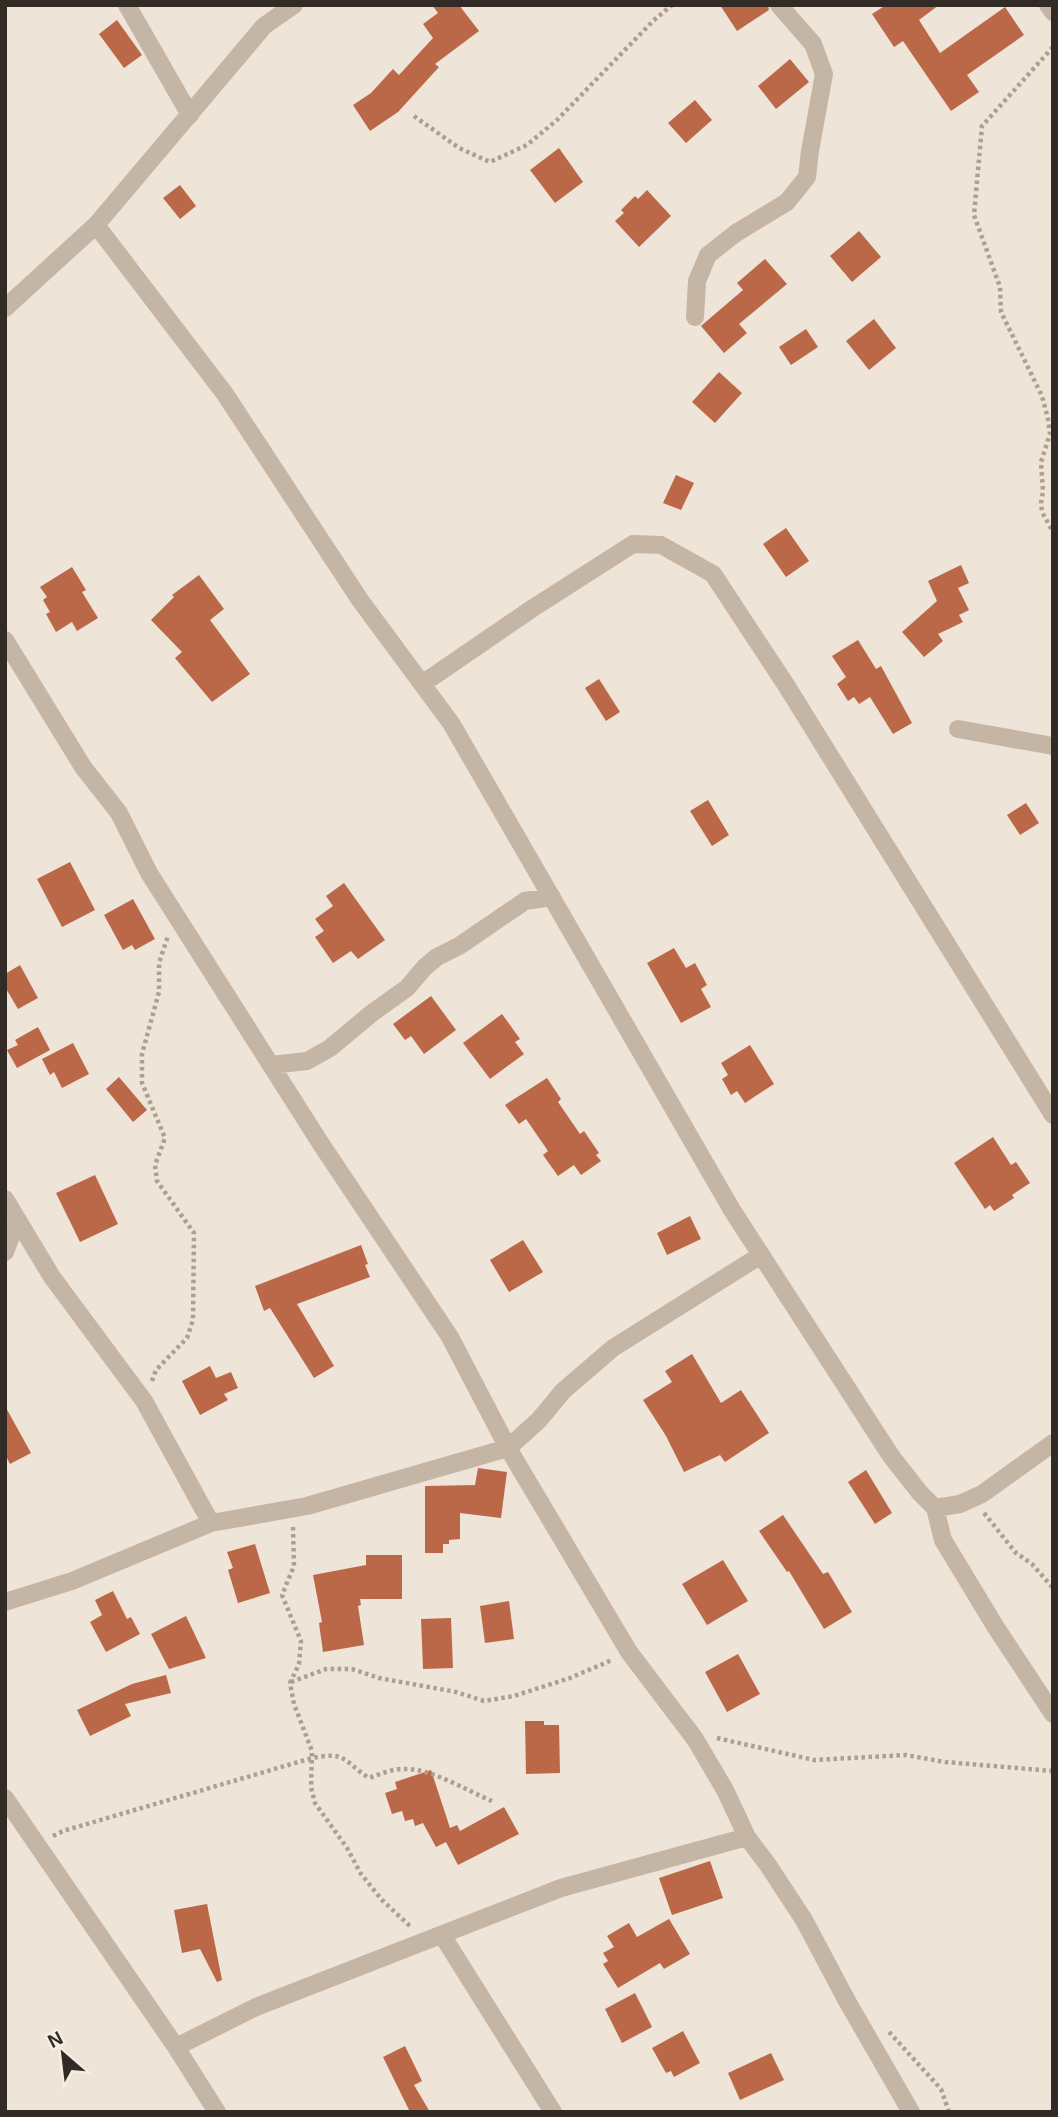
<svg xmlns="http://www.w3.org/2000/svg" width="1058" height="2117" viewBox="0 0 1058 2117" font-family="Arial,sans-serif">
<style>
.building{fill:#bb6848}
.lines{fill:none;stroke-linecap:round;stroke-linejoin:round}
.path{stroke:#b09f8f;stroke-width:4.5;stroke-dasharray:3.5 3.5;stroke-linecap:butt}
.street{stroke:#c5b5a5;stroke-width:18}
</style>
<rect width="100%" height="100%" fill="#eee4d8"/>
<path class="building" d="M 432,5 L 459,5 L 479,31 L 435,64 L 439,67 L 398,112 L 370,131 L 353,105 L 371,93 L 393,69 L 399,75 L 433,38 L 423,24 L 438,13 Z
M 720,5 L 768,5 L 769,10 L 737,31 Z
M 886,5 L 939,5 L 919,20 L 940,53 L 1005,7 L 1024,35 L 967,75 L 979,92 L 951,111 L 903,41 L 894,47 L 872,14 Z
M 117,20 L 142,55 L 124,68 L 99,34 Z
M 790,59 L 809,82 L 776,109 L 758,86 Z
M 695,100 L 712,120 L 686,143 L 668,123 Z
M 559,148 L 583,182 L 555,203 L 530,170 Z
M 180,185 L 196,206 L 180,219 L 163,198 Z
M 647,190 L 671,216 L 639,247 L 615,221 L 624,213 L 621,210 L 635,196 L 638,199 Z
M 859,231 L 881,257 L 852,282 L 830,256 Z
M 765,259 L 787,284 L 739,324 L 747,333 L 724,353 L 701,326 L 743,290 L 737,283 Z
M 874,319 L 896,348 L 869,370 L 846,341 Z
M 806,329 L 818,347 L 791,365 L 779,347 Z
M 719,372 L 742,393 L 715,423 L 692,402 Z
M 676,475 L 694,483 L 681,510 L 663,503 Z
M 786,528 L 809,561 L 786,577 L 763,544 Z
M 961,565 L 969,583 L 958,588 L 969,610 L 959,615 L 963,622 L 938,634 L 943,641 L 924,657 L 902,632 L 937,601 L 928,581 Z
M 72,567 L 86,590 L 82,592 L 98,618 L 77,631 L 72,622 L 56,632 L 46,614 L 50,612 L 43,600 L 47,597 L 40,587 Z
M 199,575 L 224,609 L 210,620 L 250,674 L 212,702 L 175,658 L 182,652 L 151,620 L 174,597 L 172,595 Z
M 858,640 L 876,669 L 881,666 L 912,723 L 893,734 L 870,697 L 859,704 L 854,697 L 848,701 L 837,684 L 846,677 L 832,656 Z
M 599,679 L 620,712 L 606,721 L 585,688 Z
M 708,800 L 729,835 L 712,846 L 690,811 Z
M 1026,803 L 1039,823 L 1020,835 L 1007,815 Z
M 70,862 L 95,910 L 62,927 L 37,879 Z
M 344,883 L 385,940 L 358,959 L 351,951 L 333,963 L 315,937 L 324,931 L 315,919 L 333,906 L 326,896 Z
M 133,899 L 155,939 L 135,950 L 132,945 L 123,950 L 104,915 Z
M 674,948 L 686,968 L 695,963 L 707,985 L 701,989 L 711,1007 L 681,1023 L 647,963 Z
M 20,965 L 38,998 L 18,1009 L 5,987 L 5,974 Z
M 431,996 L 456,1030 L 424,1054 L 411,1036 L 405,1040 L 393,1024 Z
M 502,1014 L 520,1039 L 515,1042 L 524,1054 L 490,1079 L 463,1043 Z
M 38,1027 L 50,1050 L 17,1068 L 7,1050 L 18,1045 L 15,1040 Z
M 73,1043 L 89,1074 L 62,1088 L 54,1072 L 50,1075 L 42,1059 Z
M 750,1045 L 774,1084 L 745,1103 L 737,1091 L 731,1095 L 722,1079 L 728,1075 L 721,1063 Z
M 119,1077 L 147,1110 L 133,1122 L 106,1089 Z
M 547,1078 L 561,1099 L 558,1102 L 580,1134 L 584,1131 L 599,1153 L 596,1155 L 601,1161 L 581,1175 L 574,1165 L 558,1176 L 543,1155 L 548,1151 L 526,1119 L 519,1124 L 505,1105 Z
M 993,1137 L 1011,1165 L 1016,1162 L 1030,1183 L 1012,1195 L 1014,1198 L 994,1211 L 990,1205 L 985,1209 L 954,1163 Z
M 95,1175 L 118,1224 L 80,1242 L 56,1193 Z
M 690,1216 L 701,1239 L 667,1255 L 657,1233 Z
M 523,1240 L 543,1272 L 509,1292 L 490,1260 Z
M 361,1245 L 368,1264 L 365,1265 L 370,1277 L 297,1304 L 334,1366 L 314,1378 L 270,1308 L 264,1311 L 255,1286 Z
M 692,1354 L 721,1403 L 741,1390 L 769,1433 L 725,1462 L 720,1455 L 684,1472 L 666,1436 L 643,1400 L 672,1382 L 665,1371 Z
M 210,1366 L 216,1378 L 231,1372 L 238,1388 L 224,1394 L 228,1400 L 200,1415 L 182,1381 Z
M 5,1406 L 31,1453 L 10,1464 L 5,1454 Z
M 478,1468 L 507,1472 L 501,1518 L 460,1513 L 460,1539 L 449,1540 L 449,1544 L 443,1544 L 443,1553 L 425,1553 L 425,1486 L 475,1485 Z
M 866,1470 L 892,1513 L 875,1524 L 848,1482 Z
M 783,1515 L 823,1574 L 828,1572 L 852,1612 L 824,1629 L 789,1571 L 787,1572 L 759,1531 Z
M 255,1544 L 270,1593 L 238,1603 L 228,1570 L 233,1568 L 227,1552 Z
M 366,1555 L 402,1555 L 402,1599 L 360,1599 L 361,1605 L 358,1606 L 364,1645 L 323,1652 L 319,1623 L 322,1622 L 313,1575 L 366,1565 Z
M 723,1560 L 748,1601 L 707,1625 L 682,1584 Z
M 113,1591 L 127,1619 L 131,1617 L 140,1634 L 106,1652 L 90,1622 L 102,1615 L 95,1600 Z
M 509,1601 L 514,1639 L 485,1643 L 480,1606 Z
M 186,1616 L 206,1658 L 169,1669 L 151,1634 Z
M 451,1618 L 453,1668 L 423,1669 L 421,1619 Z
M 738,1654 L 760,1694 L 727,1712 L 705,1672 Z
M 166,1675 L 171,1693 L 125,1704 L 131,1716 L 90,1736 L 77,1710 L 132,1684 Z
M 525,1721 L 544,1721 L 544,1725 L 559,1725 L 560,1773 L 526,1774 Z
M 431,1770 L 450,1828 L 457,1825 L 460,1831 L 504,1807 L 519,1834 L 458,1865 L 446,1842 L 436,1847 L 423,1823 L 415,1826 L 413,1819 L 405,1821 L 402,1811 L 392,1814 L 385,1793 L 397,1789 L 395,1782 Z
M 710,1861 L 723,1898 L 672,1915 L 659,1878 Z
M 207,1904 L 222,1980 L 217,1982 L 200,1949 L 182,1953 L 174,1910 Z
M 669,1919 L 690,1954 L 664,1969 L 660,1963 L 618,1988 L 603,1964 L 608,1961 L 603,1953 L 614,1947 L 607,1936 L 629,1923 L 637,1937 Z
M 635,1993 L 652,2027 L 622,2043 L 605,2009 Z
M 683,2031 L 700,2063 L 674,2077 L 671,2071 L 666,2073 L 652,2048 Z
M 405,2046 L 422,2081 L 414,2085 L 430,2112 L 410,2112 L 383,2057 Z
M 771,2053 L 784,2080 L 740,2100 L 728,2073 Z"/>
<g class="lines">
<path class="path" d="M 1053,47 L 982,126 L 974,215 L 1000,287 L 1001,312 L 1042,396 L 1048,419 L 1050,434 L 1041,462 L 1043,492 L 1041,503 L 1042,512 L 1053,532
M 414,116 L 459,148 L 490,162 L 527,145 L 557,120 L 653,21 L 672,5
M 152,1381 L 156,1370 L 187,1338 L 193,1320 L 194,1233 L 157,1181 L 155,1165 L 165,1138 L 142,1083 L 142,1054 L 159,992 L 159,963 L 168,936
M 984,1513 L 1016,1553 L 1032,1564 L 1053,1588
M 293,1527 L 294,1566 L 282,1595 L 301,1641 L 299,1664 L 290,1683 L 294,1704 L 312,1751 L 311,1787 L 315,1803 L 347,1848 L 361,1874 L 382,1900 L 411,1927
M 291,1682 L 326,1669 L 352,1669 L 379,1678 L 456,1692 L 484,1701 L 514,1696 L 570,1678 L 612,1660
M 717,1738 L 814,1760 L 906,1755 L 945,1762 L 1053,1771
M 53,1836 L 63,1831 L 312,1758 C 347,1751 343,1761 369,1778 C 381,1774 393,1768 406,1769 C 433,1769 467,1791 492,1801
M 889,2032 L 941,2089 L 949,2112
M 1051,2112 L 1053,2111"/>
<path class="street" d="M 127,5 L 190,115
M 1048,5 L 1053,12
M 96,225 L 225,394 L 360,600 L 451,723 L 732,1210 L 891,1456 L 920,1493 L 935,1508 L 960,1504 L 982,1494 L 1053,1443
M 5,308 L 96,225 L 264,26 L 294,5
M 695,317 L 697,281 L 708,255 L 736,233 L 787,202 L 807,177 L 810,151 L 824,74 L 813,44 L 779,5
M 5,640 L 83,767 L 119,813 L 149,873 L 321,1144 L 450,1337 L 508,1448 L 629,1652 L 695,1739 L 725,1790 L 747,1837 L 768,1865 L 804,1920 L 847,2001 L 911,2112
M 422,684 L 533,608 L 633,544 L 661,545 L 713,574 L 786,685 L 1053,1115
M 958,729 L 1053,746
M 271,1065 L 307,1061 L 330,1048 L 372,1013 L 407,988 L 425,967 L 437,957 L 459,946 L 525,901 L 552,897
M 5,1199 L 52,1277 L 144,1401 L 211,1523
M 5,1252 L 17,1220
M 935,1508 L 943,1540 L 995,1626 L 1053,1714
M 5,1602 L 72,1581 L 211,1523 L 307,1506 L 508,1448 L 539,1420 L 563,1391 L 613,1348 L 761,1255
M 5,1798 L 176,2047 L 217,2112
M 442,1935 L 553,2112
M 176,2047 L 256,2007 L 561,1888 L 747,1837"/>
</g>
<rect width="1058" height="2117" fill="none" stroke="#312a25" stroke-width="14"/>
<g transform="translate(63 2054) rotate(332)" stroke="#f7eee3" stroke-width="5" paint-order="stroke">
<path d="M0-5L12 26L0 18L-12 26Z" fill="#312a25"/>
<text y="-10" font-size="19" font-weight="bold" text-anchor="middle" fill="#312a25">N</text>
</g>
</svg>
